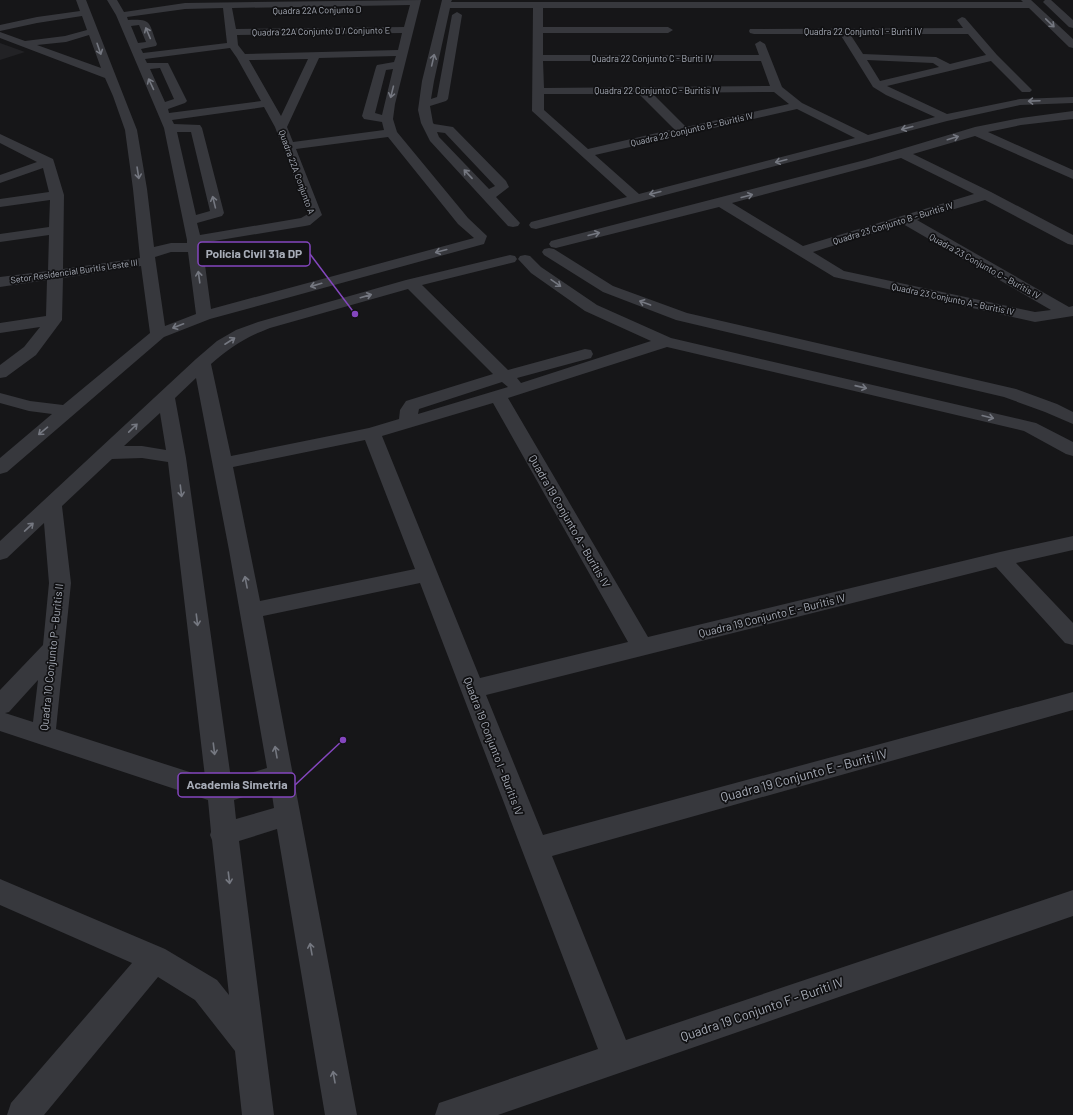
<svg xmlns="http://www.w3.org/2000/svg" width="1073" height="1115" viewBox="0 0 1073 1115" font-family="Barlow,sans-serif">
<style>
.built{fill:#222225}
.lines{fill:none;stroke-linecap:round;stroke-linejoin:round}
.minor{fill:#37383d;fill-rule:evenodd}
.oneway{stroke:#757881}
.labels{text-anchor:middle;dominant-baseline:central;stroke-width:3.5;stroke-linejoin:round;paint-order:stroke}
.far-street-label{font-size:9px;fill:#a8adb8;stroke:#111113}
.street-label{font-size:11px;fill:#a8adb8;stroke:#111113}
.near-street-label{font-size:13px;fill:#a8adb8;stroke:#111113}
.leader{fill:none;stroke:#8446be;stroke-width:1.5}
.callout-dot{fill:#8446be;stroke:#111113;stroke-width:1.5}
.callout{fill:#111113;stroke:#8446be;stroke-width:1.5}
.callout-label{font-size:12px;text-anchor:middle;font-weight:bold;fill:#a8adb8}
</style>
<rect width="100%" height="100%" fill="#161618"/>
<path class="built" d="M 0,43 L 25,52 L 0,60 Z"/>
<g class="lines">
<path class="minor" d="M 76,0 L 86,0 L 137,130 L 147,189 L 154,247 L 171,243 L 187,243 L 187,240 L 164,128 L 116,15 L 107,0 L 117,0 L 124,12 L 185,3 L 421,0 L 395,104 L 393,119 L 397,132 L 468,218 L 487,236 L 484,244 L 210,319 L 164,337 L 7,472 L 0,474 L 0,458 L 52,414 L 29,411 L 0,403 L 0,393 L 30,401 L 63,405 L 150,333 L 141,266 L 63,278 L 62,320 L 36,355 L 6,377 L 0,378 L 0,365 L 24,347 L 40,327 L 0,333 L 0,323 L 46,316 L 47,280 L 0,287 L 0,277 L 48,271 L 49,235 L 0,242 L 0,234 L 49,227 L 50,200 L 0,207 L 0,199 L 49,192 L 43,168 L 0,183 L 0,175 L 37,162 L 0,143 L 0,134 L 53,159 L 54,162 L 64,195 L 63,269 L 140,258 L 133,189 L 125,130 L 113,96 L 105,78 L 0,38 L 0,32 L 25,41 L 65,36 L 87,30 L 82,16 L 37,23 L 0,31 L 0,25 L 37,17 L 80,11 ZM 410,5 L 404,27 L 236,29 L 232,8 ZM 223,8 L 227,43 L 143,53 L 141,49 L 156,46 L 157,44 C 148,22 153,19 128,20 L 127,17 L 185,9 ZM 139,25 L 146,42 L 138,43 L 131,26 ZM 402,33 L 398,50 L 245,54 L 238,45 L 237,35 ZM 89,35 L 101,68 L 37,45 L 66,42 ZM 230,48 L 237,58 L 261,101 L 169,113 L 168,109 L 185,103 L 187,101 L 168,63 L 147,63 L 145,59 ZM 396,56 L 394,62 L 377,65 L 376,67 L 362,116 L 364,119 L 382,122 L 384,130 L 293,142 L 287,127 L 319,58 ZM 308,59 L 281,116 L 249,60 ZM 160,68 L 174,99 L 165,102 L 150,69 ZM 393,69 L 382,115 L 375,113 L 386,70 ZM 264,107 L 275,127 L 308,214 L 301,218 L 200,235 L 197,223 L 222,216 L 224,213 L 202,128 L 200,125 L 174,124 L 172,120 ZM 177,132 L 191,132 L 210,211 L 196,215 ZM 388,137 L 458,224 L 474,238 L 211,309 L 202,243 L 305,226 L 310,225 L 322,215 L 296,149 ZM 171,252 L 188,252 L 196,314 L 165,326 L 155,257 Z
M 442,0 L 452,0 L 451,2 L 1023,2 L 1021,0 L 1031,0 L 1073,39 L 1073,48 L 1069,47 L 1029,8 L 543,8 L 543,27 L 668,27 L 673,30 L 668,33 L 543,33 L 543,55 L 759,55 L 755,44 L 760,41 L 765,44 L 782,87 L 802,103 L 868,135 L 935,117 L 886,95 L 873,87 L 840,34 L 754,34 L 750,33 L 749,31 L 750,29 L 963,28 L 957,20 L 962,17 L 965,18 L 997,55 L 1032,90 L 1030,92 L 1022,92 L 991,61 L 887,86 L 947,114 L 1020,99 L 1073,97 L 1073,103 L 1020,105 L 947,121 L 536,229 L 531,228 L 529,225 L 531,222 L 627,197 L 532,111 L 533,8 L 450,8 L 434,81 L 431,99 L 437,97 L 452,15 L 457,12 L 462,15 L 448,99 L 446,101 L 430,106 L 433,123 L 434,124 L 453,127 L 506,181 L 509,187 L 496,197 L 520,223 L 518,226 L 513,227 L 508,226 L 430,141 L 421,123 L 418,110 L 422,81 ZM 850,34 L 968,34 L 986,55 L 950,64 L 936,57 L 863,54 ZM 867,60 L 933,63 L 939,67 L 880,81 ZM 543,61 L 761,61 L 770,86 L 544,88 ZM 774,92 L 789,104 L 686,127 L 652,93 ZM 544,94 L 639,94 L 674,129 L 588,149 L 544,110 ZM 797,109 L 855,138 L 639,194 L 595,155 ZM 437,132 L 445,133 L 495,186 L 489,189 L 439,137 Z
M 1045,0 L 1051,0 L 1073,20 L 1073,28 L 1069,27 L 1045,4 L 1043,2 Z
M 1073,111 L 1073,119 L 1021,125 L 988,132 L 1073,170 L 1073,179 L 975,136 L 913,154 L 991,192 L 1073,235 L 1073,245 L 1068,244 L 985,200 L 917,220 L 1069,307 L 1073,306 L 1073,316 L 1035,322 L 834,277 L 719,207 L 556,248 L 551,247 L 549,244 L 551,241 L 865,160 L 975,127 L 1021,118 ZM 901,158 L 974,194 L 803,246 L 732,203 ZM 903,224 L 1051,310 L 1035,312 L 844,271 L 813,252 Z
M 549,248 L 554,249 L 613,286 L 687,313 L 1016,389 L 1057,404 L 1073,412 L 1073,424 L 1045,412 L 1004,397 L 676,320 L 603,292 L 544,255 L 542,252 L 544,249 Z
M 510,255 L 515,256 L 517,259 L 515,262 L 422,285 L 508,370 L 585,349 L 591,350 L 593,354 L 591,358 L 517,378 L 521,383 L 651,341 L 585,311 L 531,273 L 518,259 L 520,256 L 525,255 L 530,256 L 541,267 L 597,305 L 671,338 L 1036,423 L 1073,442 L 1073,456 L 1066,454 L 1024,431 L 667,347 L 508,398 L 648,637 L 1000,552 L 1073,536 L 1073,550 L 1016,563 L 1073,623 L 1073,645 L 1065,643 L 996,567 L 486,695 L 543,835 L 1073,692 L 1073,710 L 552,856 L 626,1040 L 1073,890 L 1073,916 L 498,1115 L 435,1115 L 439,1103 L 451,1099 L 598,1049 L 420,583 L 263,616 L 357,1115 L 325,1115 L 277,829 L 239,841 L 274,1115 L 242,1115 L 235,1051 L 195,1000 L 158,977 L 44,1115 L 7,1115 L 11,1103 L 132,963 L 0,905 L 0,879 L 165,949 L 217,980 L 229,995 L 212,840 L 210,835 L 211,832 L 208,800 L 0,731 L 0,690 L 43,645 L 49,583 L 44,523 L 7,558 L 0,560 L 0,541 L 196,359 L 217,341 L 236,330 L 258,322 L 406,280 ZM 408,289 L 493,374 L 406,401 L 400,410 L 399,419 L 369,428 L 231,456 L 211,364 C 231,347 244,338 270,328 ZM 196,378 L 229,550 L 267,768 L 231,779 L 186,458 L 175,398 ZM 502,382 L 508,387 L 418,414 L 419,409 ZM 493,403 L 628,642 L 480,678 L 382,436 ZM 160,413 L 166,450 L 142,446 L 124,446 ZM 365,440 L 415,569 L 260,601 L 233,467 ZM 142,458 L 168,462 L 205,777 L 56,729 L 71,583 L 62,506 L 112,459 ZM 38,680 L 33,722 L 5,713 L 9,712 ZM 271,788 L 274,808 L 236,819 L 234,800 Z"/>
</g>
<defs><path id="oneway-shaft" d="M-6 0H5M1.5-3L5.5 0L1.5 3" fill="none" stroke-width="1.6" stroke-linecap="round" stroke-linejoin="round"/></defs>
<g class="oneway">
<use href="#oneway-shaft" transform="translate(1050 23) rotate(44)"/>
<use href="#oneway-shaft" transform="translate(148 33) rotate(-113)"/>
<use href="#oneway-shaft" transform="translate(99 49) rotate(71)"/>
<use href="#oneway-shaft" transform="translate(433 60) rotate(-77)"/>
<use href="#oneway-shaft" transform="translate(151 84) rotate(-115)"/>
<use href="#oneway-shaft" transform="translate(392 92) rotate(104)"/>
<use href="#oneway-shaft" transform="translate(1034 101) rotate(178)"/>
<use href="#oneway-shaft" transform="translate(907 128) rotate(165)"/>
<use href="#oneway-shaft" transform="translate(953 138) rotate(-17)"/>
<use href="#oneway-shaft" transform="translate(781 161) rotate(166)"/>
<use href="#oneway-shaft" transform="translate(138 173) rotate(81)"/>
<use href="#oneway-shaft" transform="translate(468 174) rotate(-133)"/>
<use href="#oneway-shaft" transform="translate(655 193) rotate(166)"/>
<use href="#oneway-shaft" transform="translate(747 196) rotate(-15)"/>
<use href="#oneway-shaft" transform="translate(214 202) rotate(-104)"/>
<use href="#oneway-shaft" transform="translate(594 234) rotate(-14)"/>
<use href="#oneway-shaft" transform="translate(441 251) rotate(165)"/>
<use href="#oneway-shaft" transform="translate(199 277) rotate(-98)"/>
<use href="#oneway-shaft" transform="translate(556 283) rotate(35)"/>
<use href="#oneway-shaft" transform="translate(316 285) rotate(164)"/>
<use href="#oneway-shaft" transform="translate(366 296) rotate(-16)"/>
<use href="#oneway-shaft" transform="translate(645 303) rotate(-160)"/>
<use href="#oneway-shaft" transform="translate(178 326) rotate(159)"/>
<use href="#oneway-shaft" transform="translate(230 341) rotate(-33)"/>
<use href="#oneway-shaft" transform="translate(861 387) rotate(13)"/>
<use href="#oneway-shaft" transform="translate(988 417) rotate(14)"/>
<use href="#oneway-shaft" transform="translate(133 428) rotate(-44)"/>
<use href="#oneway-shaft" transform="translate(43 431) rotate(140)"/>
<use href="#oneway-shaft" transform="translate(181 491) rotate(83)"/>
<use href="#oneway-shaft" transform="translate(29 527) rotate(-43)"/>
<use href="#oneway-shaft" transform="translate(246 582) rotate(-101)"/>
<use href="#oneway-shaft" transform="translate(197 620) rotate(83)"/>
<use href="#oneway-shaft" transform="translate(214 749) rotate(83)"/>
<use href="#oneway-shaft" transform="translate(276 752) rotate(-100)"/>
<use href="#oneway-shaft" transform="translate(229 878) rotate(83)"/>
<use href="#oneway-shaft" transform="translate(311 949) rotate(-100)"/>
<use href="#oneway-shaft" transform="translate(334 1077) rotate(-100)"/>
</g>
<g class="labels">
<g class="far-street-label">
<text transform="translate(317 10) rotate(-1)">Quadra 22A Conjunto D</text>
<text transform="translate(321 31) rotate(-1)">Quadra 22A Conjunto D / Conjunto E</text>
<text x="863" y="31">Quadra 22 Conjunto I - Buriti IV</text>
<text x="652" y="58">Quadra 22 Conjunto C - Buriti IV</text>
<text x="657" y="90">Quadra 22 Conjunto C - Buritis IV</text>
<text transform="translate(692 129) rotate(-13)">Quadra 22 Conjunto B - Buritis IV</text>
<text transform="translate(297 172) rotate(70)">Quadra 22A Conjunto A</text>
<text transform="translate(893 223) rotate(-17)">Quadra 23 Conjunto B - Buritis IV</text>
<text transform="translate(985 266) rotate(29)">Quadra 23 Conjunto C - Buritis IV</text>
<text transform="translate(74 271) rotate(-8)">Setor Residencial Buritis Leste III</text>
<text transform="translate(953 299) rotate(12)">Quadra 23 Conjunto A - Buritis IV</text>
</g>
<g class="street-label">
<text transform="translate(570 521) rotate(60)">Quadra 19 Conjunto A - Buritis IV</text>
<text transform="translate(772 615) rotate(-14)">Quadra 19 Conjunto E - Buritis IV</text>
<text transform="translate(51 657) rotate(-84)">Quadra 10 Conjunto P - Buritis II</text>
<text transform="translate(494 746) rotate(69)">Quadra 19 Conjunto I - Buritis IV</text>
</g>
<g class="near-street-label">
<text transform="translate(804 775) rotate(-15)">Quadra 19 Conjunto E - Buriti IV</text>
<text transform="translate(762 1009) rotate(-19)">Quadra 19 Conjunto F - Buriti IV</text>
</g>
</g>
<path class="leader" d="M355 314L310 254M343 740L295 785"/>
<g class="callout-dot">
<circle cx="355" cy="314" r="4"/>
<circle cx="343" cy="740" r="4"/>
</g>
<g class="callout">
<rect x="198" y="242" width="112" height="24" rx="4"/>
<rect x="178" y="773" width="117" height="24" rx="4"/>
</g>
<g class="callout-label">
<text x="254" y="258">Polícia Civil 31a DP</text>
<text x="237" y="789">Academia Simetria</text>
</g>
</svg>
